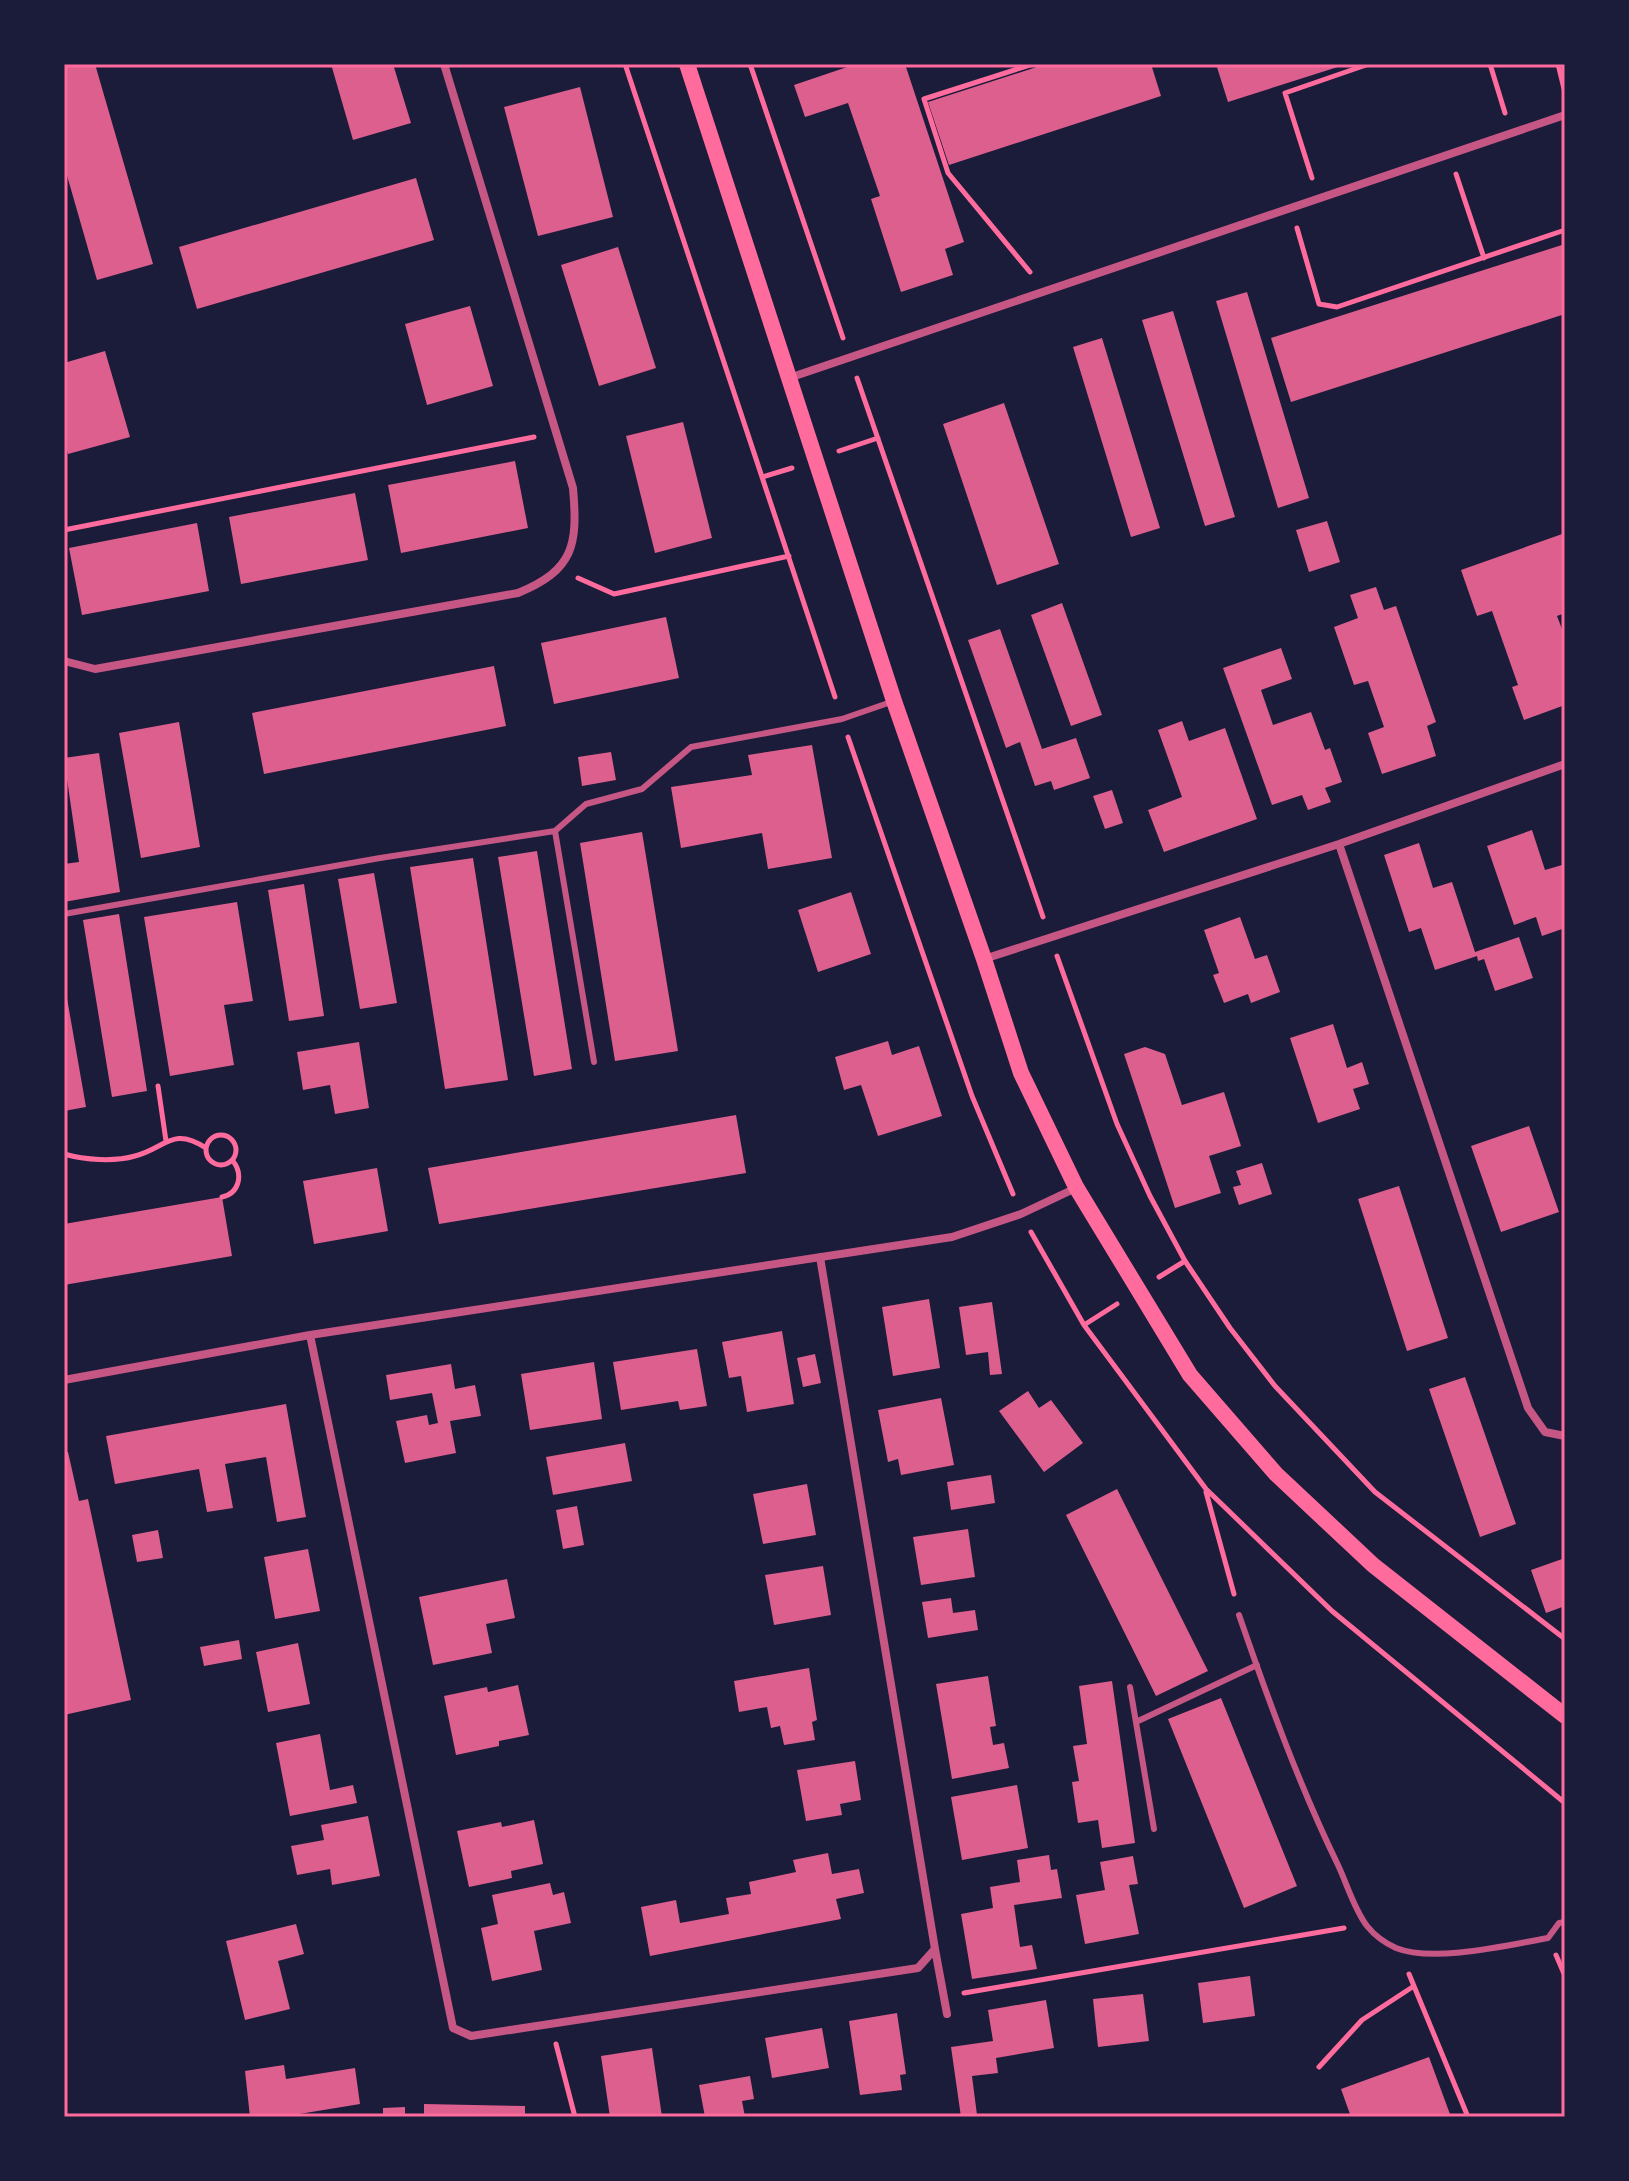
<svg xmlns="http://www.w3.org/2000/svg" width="1629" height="2181" viewBox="0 0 1629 2181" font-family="'Golos Text',sans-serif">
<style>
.building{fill:#dd5f8e}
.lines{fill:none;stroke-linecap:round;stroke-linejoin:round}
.path{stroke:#ff6b9d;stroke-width:5}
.service{stroke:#c65784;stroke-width:6}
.minor{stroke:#c65784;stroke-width:8}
.secondary{stroke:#ff6b9d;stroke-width:16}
.neatline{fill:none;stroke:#ff6b9d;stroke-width:3}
</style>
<rect width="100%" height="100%" fill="#1b1b3a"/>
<path class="building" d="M 64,64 L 95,64 L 153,264 L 97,280 L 64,165 Z
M 331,64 L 393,64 L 411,123 L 353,140 Z
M 856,64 L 905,64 L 964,242 L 945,249 L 953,275 L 901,292 L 871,199 L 880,196 L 848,103 L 805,117 L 794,85 Z
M 1046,64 L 1116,64 L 1117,66 L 1151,64 L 1161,96 L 949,165 L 928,102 Z
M 1216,64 L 1344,64 L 1344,65 L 1228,102 Z
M 580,87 L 613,217 L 538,236 L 504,107 Z
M 416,178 L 434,240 L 197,309 L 179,247 Z
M 1565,244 L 1565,314 L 1291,402 L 1271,338 Z
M 618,247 L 656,368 L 599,386 L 561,265 Z
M 1247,292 L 1309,498 L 1278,508 L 1216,301 Z
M 470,306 L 493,386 L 427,405 L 405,324 Z
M 1173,311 L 1235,517 L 1205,526 L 1142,320 Z
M 1102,338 L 1160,528 L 1131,537 L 1073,347 Z
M 105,351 L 130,437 L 68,454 L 64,439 L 64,363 Z
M 1004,403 L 1059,564 L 997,585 L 943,424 Z
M 683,422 L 712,538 L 655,553 L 626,436 Z
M 515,461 L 528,528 L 401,553 L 388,485 Z
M 355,493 L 368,560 L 241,584 L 229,517 Z
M 1327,521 L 1340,562 L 1309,572 L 1296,530 Z
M 197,523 L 209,591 L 82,615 L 69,548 Z
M 1565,533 L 1565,613 L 1557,616 L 1565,637 L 1565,705 L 1524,720 L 1512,687 L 1518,685 L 1492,611 L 1477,616 L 1461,570 Z
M 1376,587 L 1384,610 L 1396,606 L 1436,722 L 1427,726 L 1436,756 L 1382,774 L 1368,733 L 1384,727 L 1368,681 L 1354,685 L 1334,627 L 1358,618 L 1350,595 Z
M 1062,603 L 1102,715 L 1071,726 L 1031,615 Z
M 666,617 L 679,678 L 554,704 L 541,643 Z
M 1000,629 L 1042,749 L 1076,738 L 1090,778 L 1054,790 L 1051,781 L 1035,786 L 1020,742 L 1006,748 L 968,640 Z
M 1281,648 L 1292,679 L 1261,690 L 1273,725 L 1311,712 L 1325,750 L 1330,748 L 1342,782 L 1325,788 L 1331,802 L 1308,810 L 1302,795 L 1272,805 L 1223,668 Z
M 494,666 L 506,726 L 264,774 L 252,713 Z
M 1182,721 L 1189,741 L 1225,728 L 1257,819 L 1164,852 L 1148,810 L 1182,797 L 1158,730 Z
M 179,722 L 200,847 L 141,858 L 119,733 Z
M 812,745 L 832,858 L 768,869 L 762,833 L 681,848 L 671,787 L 752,775 L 748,755 Z
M 611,752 L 616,780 L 582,786 L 578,757 Z
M 99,753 L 120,892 L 64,902 L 64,864 L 79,862 L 64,758 Z
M 1112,790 L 1123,823 L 1105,829 L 1093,796 Z
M 1532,830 L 1545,870 L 1562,865 L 1565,874 L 1565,928 L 1542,936 L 1536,917 L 1514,925 L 1487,846 Z
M 642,832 L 678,1051 L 615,1061 L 580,843 Z
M 1419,843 L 1433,888 L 1452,882 L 1475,952 L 1519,937 L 1533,978 L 1495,991 L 1484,959 L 1478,961 L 1477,956 L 1435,970 L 1421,928 L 1409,932 L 1384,855 Z
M 537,851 L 572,1069 L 534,1076 L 498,857 Z
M 473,858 L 508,1080 L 445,1089 L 410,867 Z
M 374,873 L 397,1003 L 360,1009 L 338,879 Z
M 304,884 L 324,1016 L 289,1021 L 268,890 Z
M 851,892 L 871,954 L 818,972 L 798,910 Z
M 237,902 L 253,1001 L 224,1005 L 234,1065 L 170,1076 L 144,917 Z
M 119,914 L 147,1091 L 112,1097 L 83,920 Z
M 1240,917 L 1255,959 L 1267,955 L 1280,992 L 1251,1003 L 1248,994 L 1224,1003 L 1213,975 L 1219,973 L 1204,930 Z
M 64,981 L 86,1107 L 64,1111 Z
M 1333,1024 L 1347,1068 L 1362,1062 L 1369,1084 L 1353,1089 L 1360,1109 L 1318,1123 L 1290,1038 Z
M 888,1041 L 892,1055 L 919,1046 L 942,1116 L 878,1136 L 861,1085 L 844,1090 L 835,1057 Z
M 359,1042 L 369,1108 L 335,1114 L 330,1085 L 303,1090 L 297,1052 Z
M 1145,1047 L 1165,1054 L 1182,1105 L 1224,1092 L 1241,1146 L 1209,1156 L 1221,1193 L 1175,1208 L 1124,1054 Z
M 736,1115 L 746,1173 L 439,1224 L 428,1168 Z
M 1529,1126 L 1559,1212 L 1501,1232 L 1471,1146 Z
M 1262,1163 L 1272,1194 L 1239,1205 L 1233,1187 L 1241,1185 L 1236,1171 Z
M 377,1168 L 388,1231 L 314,1244 L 303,1181 Z
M 1399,1186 L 1448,1338 L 1407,1351 L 1358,1199 Z
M 222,1197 L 232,1256 L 64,1285 L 64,1224 Z
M 929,1299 L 940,1368 L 893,1376 L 882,1307 Z
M 992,1302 L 1002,1374 L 990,1375 L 988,1352 L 966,1355 L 959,1307 Z
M 782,1331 L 794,1404 L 747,1412 L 741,1376 L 729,1378 L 722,1342 Z
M 697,1349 L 707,1406 L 680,1410 L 678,1401 L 621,1410 L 613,1362 Z
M 815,1354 L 821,1383 L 803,1387 L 797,1358 Z
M 594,1362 L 602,1419 L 530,1430 L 521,1374 Z
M 451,1364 L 455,1389 L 475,1385 L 481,1416 L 450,1421 L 456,1453 L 405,1463 L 396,1421 L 427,1415 L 429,1425 L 438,1423 L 432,1393 L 390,1400 L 386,1375 Z
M 1465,1377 L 1516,1524 L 1480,1537 L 1429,1389 Z
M 1028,1391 L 1039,1408 L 1051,1400 L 1083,1443 L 1044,1472 L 999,1411 Z
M 941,1398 L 954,1465 L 901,1475 L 898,1459 L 888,1462 L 878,1410 Z
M 286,1404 L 306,1517 L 277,1522 L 266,1457 L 225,1464 L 233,1508 L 207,1512 L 199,1469 L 115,1484 L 106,1436 Z
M 625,1443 L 632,1481 L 553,1495 L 546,1457 Z
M 68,1452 L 79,1501 L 88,1499 L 131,1700 L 64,1715 L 64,1453 Z
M 991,1475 L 995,1503 L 951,1510 L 947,1482 Z
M 807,1484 L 816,1535 L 763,1544 L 753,1494 Z
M 1117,1489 L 1208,1671 L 1156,1696 L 1066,1515 Z
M 577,1506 L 584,1545 L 563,1549 L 556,1510 Z
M 968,1529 L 975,1577 L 921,1585 L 913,1537 Z
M 158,1530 L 163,1558 L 137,1562 L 132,1535 Z
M 308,1549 L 320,1611 L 275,1619 L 264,1557 Z
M 1565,1558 L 1565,1606 L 1546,1613 L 1531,1570 Z
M 823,1566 L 831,1615 L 774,1625 L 765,1575 Z
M 507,1579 L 515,1618 L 486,1624 L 492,1653 L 433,1665 L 419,1597 Z
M 951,1598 L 953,1613 L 975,1610 L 978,1630 L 928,1638 L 922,1602 Z
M 239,1640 L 242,1659 L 204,1666 L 200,1647 Z
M 298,1643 L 310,1704 L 268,1712 L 256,1652 Z
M 809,1668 L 817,1720 L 812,1722 L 815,1740 L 784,1745 L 780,1726 L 771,1728 L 767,1707 L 739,1712 L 734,1681 Z
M 988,1676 L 996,1726 L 990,1727 L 993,1745 L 1004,1743 L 1009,1768 L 952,1779 L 936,1684 Z
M 1112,1681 L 1135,1843 L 1102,1848 L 1098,1820 L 1078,1823 L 1072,1782 L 1079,1781 L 1073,1746 L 1087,1744 L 1079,1686 Z
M 518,1685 L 529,1735 L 499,1741 L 499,1746 L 456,1755 L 444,1696 L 487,1687 L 488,1692 Z
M 1221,1698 L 1297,1886 L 1244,1908 L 1168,1719 Z
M 320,1734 L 330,1790 L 353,1785 L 357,1803 L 290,1816 L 276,1743 Z
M 855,1761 L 861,1800 L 840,1804 L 842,1815 L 806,1821 L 797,1770 Z
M 1017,1785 L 1028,1848 L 962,1860 L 951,1797 Z
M 368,1816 L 380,1876 L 332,1885 L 330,1869 L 297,1875 L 291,1846 L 324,1840 L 321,1825 Z
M 534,1820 L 543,1864 L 511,1871 L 512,1878 L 469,1887 L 457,1831 L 501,1822 L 502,1827 Z
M 828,1853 L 832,1874 L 859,1869 L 864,1893 L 836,1899 L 841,1919 L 650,1956 L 641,1907 L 676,1900 L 680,1923 L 729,1914 L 726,1898 L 751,1894 L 749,1882 L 796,1872 L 793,1860 Z
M 1049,1855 L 1051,1870 L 1057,1869 L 1062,1898 L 1014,1905 L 1020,1947 L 1032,1945 L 1037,1969 L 972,1979 L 961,1914 L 993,1908 L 990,1887 L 1020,1882 L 1017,1860 Z
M 1133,1856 L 1138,1884 L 1129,1885 L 1139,1934 L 1085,1944 L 1076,1895 L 1105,1890 L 1100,1862 Z
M 550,1883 L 553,1895 L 564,1892 L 571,1923 L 534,1931 L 542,1970 L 492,1981 L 481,1928 L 498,1924 L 492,1895 Z
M 296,1924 L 304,1954 L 278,1961 L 290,2009 L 245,2020 L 226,1941 Z
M 1250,1976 L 1255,2016 L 1203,2023 L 1198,1983 Z
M 1143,1994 L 1149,2041 L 1098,2047 L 1093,1999 Z
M 1046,2000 L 1054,2048 L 996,2058 L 998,2073 L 972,2076 L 977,2115 L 961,2117 L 951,2047 L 993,2041 L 988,2010 Z
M 897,2013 L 906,2074 L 900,2075 L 902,2090 L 860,2095 L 849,2021 Z
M 822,2028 L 829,2068 L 772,2078 L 765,2038 Z
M 652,2048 L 662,2117 L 610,2117 L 601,2056 Z
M 1429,2057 L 1451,2117 L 1351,2117 L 1341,2089 Z
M 284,2065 L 286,2079 L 355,2068 L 360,2104 L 281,2117 L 250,2117 L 245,2071 Z
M 750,2076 L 754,2099 L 742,2101 L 745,2117 L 705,2117 L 699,2085 Z
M 424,2104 L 525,2106 L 525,2117 L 424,2117 Z
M 405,2107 L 405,2117 L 383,2117 L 383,2108 Z"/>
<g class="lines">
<path class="path" d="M 625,64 L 835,697
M 750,64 L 843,338
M 1490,64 L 1505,113
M 1558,64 L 1565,93
M 1456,174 L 1484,258
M 1312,178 L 1285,93 L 1369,64
M 1297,228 L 1319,304 L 1337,307 L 1565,230
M 1030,272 L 948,173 L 924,99 L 1033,64
M 857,378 L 1043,917
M 839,451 L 878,438
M 762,477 L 792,468
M 64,530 L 534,437
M 578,578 L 614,594 L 789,556
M 848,737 L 972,1096 L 1013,1194
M 1057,956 L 1117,1124 L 1150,1196 L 1185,1261 L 1230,1328 L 1275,1386 L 1375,1492 L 1565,1639
M 158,1086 L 166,1141
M206 1150a15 15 0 1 1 30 0a15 15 0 1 1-30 0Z
M 64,1154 C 85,1160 114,1162 135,1156 C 166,1148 172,1126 206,1148
M 222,1197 C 240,1193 243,1174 233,1161
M 1031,1232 L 1084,1325 L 1206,1489 L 1332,1611 L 1565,1803
M 1159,1277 L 1185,1261
M 1084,1325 L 1117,1304
M 1206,1492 L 1234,1594
M 1556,1955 L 1565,1976
M 1409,1974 L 1468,2117
M 964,1993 L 1344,1928
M 556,2044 L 575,2117
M 1319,2067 L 1362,2020 L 1414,1986"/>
<path class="service" d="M 555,831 L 594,1062
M 64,914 L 380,858 L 555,831 L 586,804 L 642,789 L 691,747 L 842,719 L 894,701
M 1239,1615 C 1268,1699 1299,1785 1338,1865 C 1347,1884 1354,1909 1367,1926 C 1375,1936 1385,1943 1396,1948 C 1433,1963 1509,1945 1548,1938 L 1559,1923 L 1565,1922
M 1130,1687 L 1154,1829
M 1136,1722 L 1257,1665"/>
<path class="minor" d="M 789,378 L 1565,115
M 64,661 L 95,669 L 518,593 C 574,570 578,545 573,488 L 444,64
M 1339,844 L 1528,1408 L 1545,1432 L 1565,1436
M 984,959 L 1339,844 L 1565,764
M 310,1335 L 453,2028 L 471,2036 L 918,1968 L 935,1949 L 820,1257
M 64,1380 L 310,1335 L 952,1237 L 1021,1214 L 1076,1188
M 935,1949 L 947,2014"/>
<path class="secondary" d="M 687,64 L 894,701 L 984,959 L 1021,1073 L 1076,1187 L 1190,1375 L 1276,1474 L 1373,1565 L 1565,1716"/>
</g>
<rect width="1629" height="2181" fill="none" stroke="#1b1b3a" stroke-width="132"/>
<rect x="66" y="66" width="1497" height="2049" class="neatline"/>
</svg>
